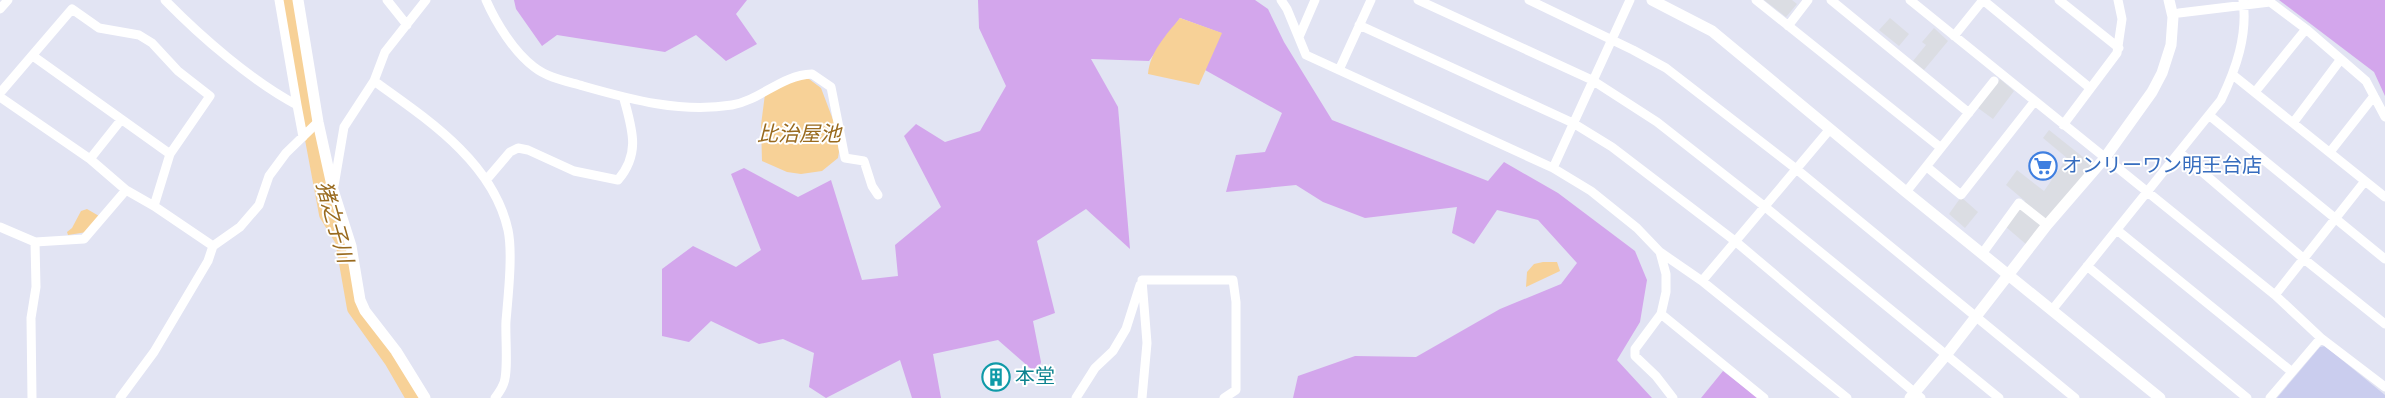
<svg xmlns="http://www.w3.org/2000/svg" width="2385" height="398" viewBox="0 0 2385 398" font-family="'Alegreya Sans','Noto Sans JP',sans-serif">
<style>
.education{fill:#cacdee}
.green{fill:#d3a6ec}
.parking{fill:#dbdde3}
.water{fill:#f7d197}
.lines{fill:none;stroke-linecap:round;stroke-linejoin:round}
.river{stroke:#f7d197;stroke-width:16}
.minor{stroke:#fff;stroke-width:9}
.tertiary{stroke:#fff;stroke-width:11}
.labels{text-anchor:middle;dominant-baseline:central;stroke-width:4;stroke-linejoin:round;paint-order:stroke}
.shop-label{font-size:20px;fill:#366cbe;stroke:#fff;text-anchor:start}
.culture-label{font-size:20px;fill:#0d838f;stroke:#fff;text-anchor:start}
.water-label{font-size:21px;font-style:italic;fill:#996a1e;stroke:#fff}
</style>
<rect width="100%" height="100%" fill="#e2e4f3"/>
<path class="education" d="M 2325,346 L 2385,395 L 2385,398 L 2277,398 L 2320,347 Z"/>
<path class="green" d="M 514,0 L 747,0 L 736,14 L 757,44 L 726,61 L 696,35 L 665,52 L 557,35 L 542,46 L 516,9 Z
M 978,0 L 1255,0 L 1268,9 L 1284,42 L 1332,120 L 1488,181 L 1504,162 L 1558,193 L 1635,251 L 1647,280 L 1640,322 L 1617,360 L 1652,398 L 1293,398 L 1298,376 L 1355,356 L 1416,357 L 1500,309 L 1561,284 L 1577,263 L 1538,220 L 1497,210 L 1474,244 L 1452,233 L 1457,207 L 1365,218 L 1323,202 L 1296,185 L 1226,192 L 1236,155 L 1265,152 L 1282,113 L 1205,70 L 1221,33 L 1180,18 L 1149,61 L 1091,59 L 1118,107 L 1130,249 L 1086,209 L 1037,241 L 1055,313 L 1033,321 L 1041,362 L 1038,375 L 998,340 L 933,354 L 941,398 L 912,398 L 900,360 L 826,398 L 809,387 L 814,353 L 783,339 L 759,344 L 711,321 L 689,342 L 662,336 L 662,269 L 693,246 L 736,267 L 761,250 L 731,174 L 744,168 L 798,197 L 831,180 L 862,280 L 898,276 L 895,245 L 941,207 L 904,136 L 916,124 L 945,142 L 980,131 L 1006,86 L 979,28 Z
M 2279,0 L 2385,0 L 2385,96 L 2374,72 Z
M 1723,371 L 1758,398 L 1701,398 Z"/>
<path class="parking" d="M 1764,0 L 1792,0 L 1797,4 L 1786,17 Z
M 1890,18 L 1909,34 L 1899,46 L 1879,30 Z
M 1934,28 L 1948,41 L 1924,70 L 1913,61 L 1926,45 L 1922,42 Z
M 2000,79 L 2014,91 L 1993,119 L 1978,108 Z
M 2049,130 L 2093,165 L 2027,245 L 2006,227 L 2025,201 L 2006,185 L 2017,170 L 2044,191 L 2067,158 L 2043,138 Z
M 1961,197 L 1978,212 L 1965,228 L 1949,214 Z"/>
<path class="water" d="M 1180,18 L 1222,33 L 1199,85 L 1148,74 C 1150,52 1166,35 1180,18 Z
M 799,78 L 809,79 L 821,88 L 835,125 L 839,152 L 838,158 L 822,171 L 801,174 L 787,172 L 762,161 L 761,125 L 765,94 Z
M 87,209 L 99,216 L 87,232 L 68,235 L 67,232 L 72,228 L 81,211 Z
M 1543,262 L 1557,262 L 1560,271 L 1526,287 L 1527,272 L 1534,264 Z"/>
<g class="lines">
<path class="river" d="M 287,0 L 327,214 L 343,240 L 355,308 L 392,360 L 414,398"/>
<path class="minor" d="M 165,0 C 200,36 253,82 297,105 L 303,137
M 279,0 L 297,105
M 387,0 L 407,25
M 486,0 C 496,23 514,52 534,67 C 548,78 566,81 583,86 C 632,100 681,113 732,105 C 761,100 781,75 812,74 L 831,87 L 845,158 L 864,161 L 872,186 L 878,195
M 1281,0 L 1287,9 L 1306,55 L 1553,168 L 1591,191 L 1637,228 L 1660,252 L 1666,274 L 1666,292 L 1661,314 L 1635,349 L 1635,356 L 1656,376 L 1673,398
M 1418,0 L 1592,80 L 1657,122 L 1764,206 L 1999,398
M 1529,0 L 1633,50 L 1666,68 L 1795,168 L 2075,398
M 1756,0 L 1941,148
M 1831,0 L 1969,113
M 1910,0 L 2275,295 L 2321,338
M 1983,0 L 2090,88
M 2059,0 L 2119,48
M 0,9 L 8,0
M 2179,13 L 2270,2 L 2306,29 L 2366,81 L 2385,117
M 1359,25 L 1573,123 L 1612,147 L 1735,241 L 1921,398
M 1788,26 L 1808,0
M 1954,36 L 1983,0
M 1299,37 L 1315,0
M 33,56 L 170,154
M 1339,70 L 1371,0
M 2233,75 L 2385,197
M 374,81 C 427,119 493,162 508,230 C 513,253 508,297 506,321 C 505,336 509,374 503,385 C 501,390 498,394 495,398
M 2255,92 L 2306,29
M 0,93 L 72,9 L 99,28 L 139,35 L 152,43 L 178,71 L 210,96 L 170,154 L 154,206
M 0,97 L 90,159 L 126,190 L 154,206 L 213,246
M 2210,116 L 2385,259
M 2293,123 L 2341,59
M 2063,125 L 2117,53 L 2122,19 L 2118,0
M 2330,152 L 2374,96
M 2180,153 L 2304,259 L 2385,324
M 90,159 L 121,120
M 1927,167 L 1961,195 L 2034,102
M 1553,168 L 1630,0
M 487,179 L 510,152 L 518,148 L 528,150 L 574,171 L 618,180 C 641,153 632,129 624,99
M 334,186 L 344,127 L 374,81 L 385,52 L 426,0
M 1906,192 L 1994,81
M 0,227 L 35,242 L 84,239 L 126,190
M 2117,230 L 2292,372
M 1660,252 L 1702,281 L 1847,398
M 1982,254 L 2019,203 L 2047,225
M 2087,266 L 2247,398
M 1702,281 L 1830,129
M 2275,295 L 2365,181
M 2052,310 L 2221,100 C 2236,69 2248,35 2243,0
M 1661,314 L 1764,398
M 32,398 L 31,318 L 36,287 L 35,242
M 120,398 L 154,352 L 208,261 L 213,246 L 240,227 L 259,205 L 269,176 L 286,153 L 318,122
M 1076,398 L 1095,368 L 1113,351 L 1126,329 L 1140,285
M 1142,398 L 1147,343 L 1142,280 L 1233,280 L 1236,302 L 1236,390 L 1224,398
M 2270,398 L 2321,338 L 2385,387"/>
<path class="tertiary" d="M 298,0 L 318,122 L 333,190 L 351,246 L 360,300 L 365,311 L 396,351 L 425,398
M 1652,0 L 1712,31 L 1906,192 L 2160,398
M 1910,398 L 1947,354 L 2047,225 L 2104,159 L 2152,92 L 2162,73 L 2171,45 L 2173,17 L 2169,0"/>
</g>
<defs>
<g id="supermarket-ring" transform="scale(1.4375)"><circle r="9.5" fill="#fff" stroke="#3f7fe0" stroke-width="1.5"/><path d="M-6-5.5h2.5l.6 2H6L4.5 2H-2.5L-4.4-4H-6ZM-1.5 3.2a1.3 1.3 0 1 0 .1 0ZM3 3.2a1.3 1.3 0 1 0 .1 0Z" fill="#3f7fe0"/></g>
<g id="building-ring" transform="scale(1.4375)"><circle r="9.5" fill="#fff" stroke="#0f9aa8" stroke-width="1.5"/><path d="M-4-6H4V6H1V3H-1V6H-4ZM-2.5-4.3h1.7v1.8h-1.7ZM.8-4.3h1.7v1.8H.8ZM-2.5-1h1.7V.8h-1.7ZM.8-1h1.7V.8H.8Z" fill="#0f9aa8"/></g>
</defs>
<g fill-rule="evenodd">
<use href="#supermarket-ring" x="2043" y="166"/>
<use href="#building-ring" x="996" y="377"/>
</g>
<g class="labels">
<g class="shop-label">
<text x="2062" y="166">オンリーワン明王台店</text>
</g>
<g class="culture-label">
<text x="1015" y="377">本堂</text>
</g>
<g class="water-label">
<text x="799" y="134">比治屋池</text>
<text transform="translate(334 222) rotate(74)">猪之子川</text>
</g>
</g>
</svg>
